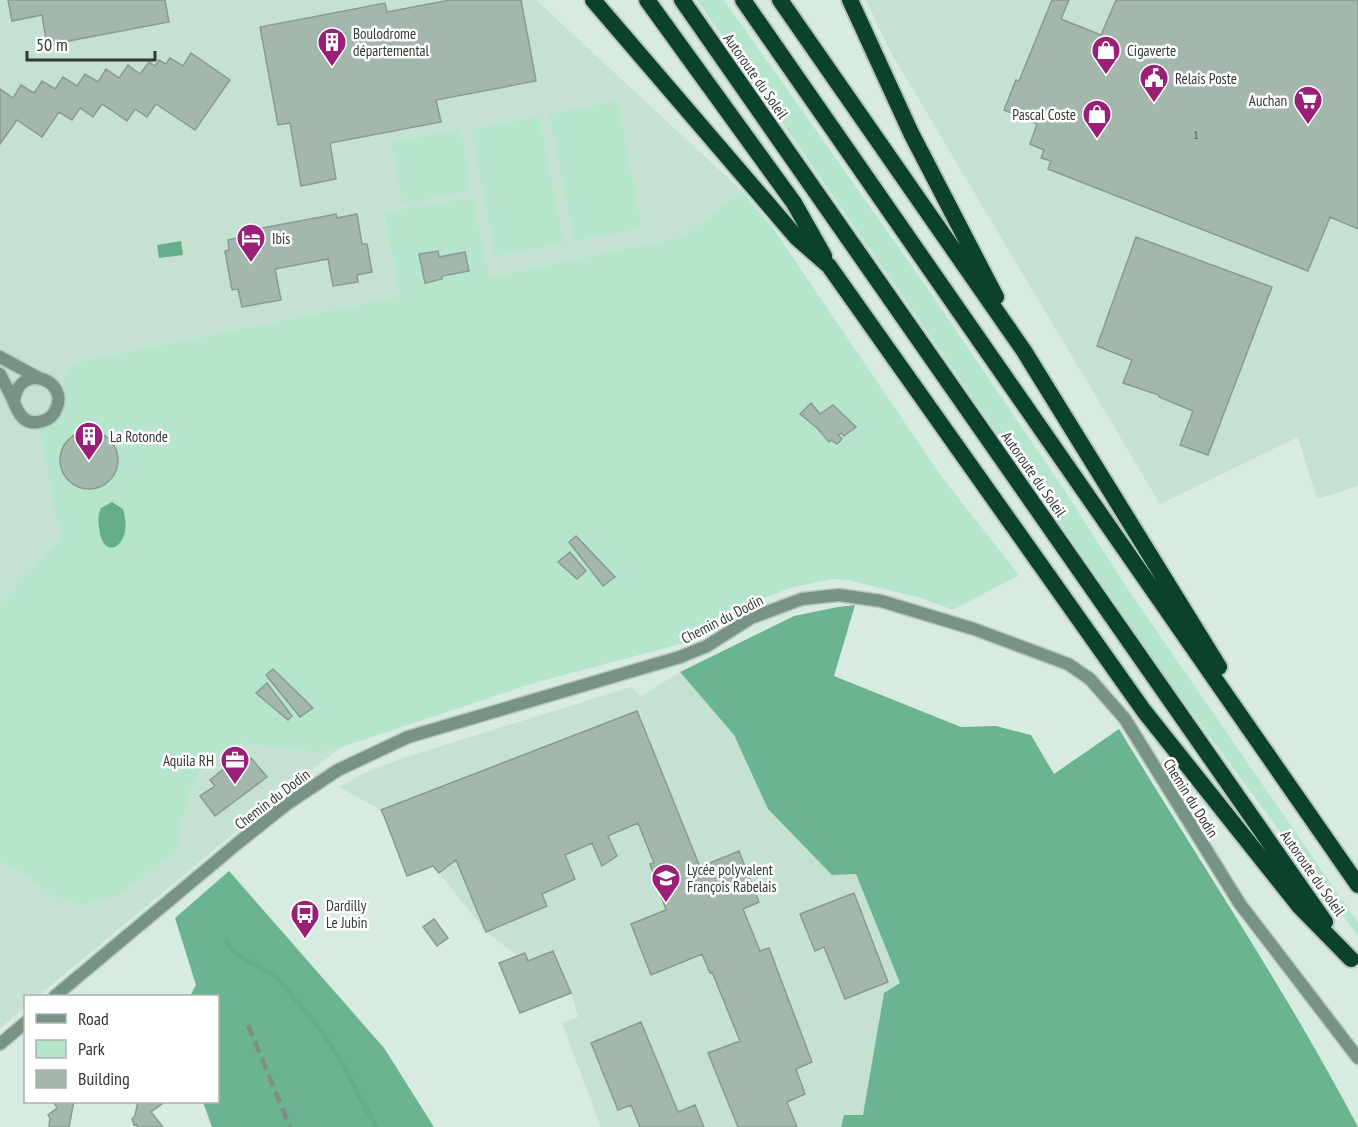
<svg xmlns="http://www.w3.org/2000/svg" width="1358" height="1127" viewBox="0 0 1358 1127" font-family="'PT Sans Narrow',sans-serif">
<style>
.built{fill:#c5e1d2}
.green{fill:#b6e5cd}
.forest{fill:#6bb491}
.water{fill:#65ae8b}
.lines{fill:none;stroke-linecap:round;stroke-linejoin:round}
.stream{stroke:#65ae8b;stroke-width:5}
.building{fill:#a4b7ad;stroke:#889b91;stroke-width:1.5}
.minor-casing{stroke:#b7c7bf;stroke-width:15}
.trunk-casing{stroke:#b7c7bf;stroke-width:20}
.minor{stroke:#769384;stroke-width:12}
.trunk{stroke:#0c412c;stroke-width:16}
.rail{stroke:#808c86;stroke-width:4.5;stroke-dasharray:12 6;stroke-linecap:butt}
.labels{text-anchor:middle;dominant-baseline:central;stroke-width:5;stroke-linejoin:round;paint-order:stroke}
.number-label{font-size:12px;fill:#4e5853}
.poi-label{font-size:15px;fill:#323935;stroke:#fff;text-anchor:start}
.street-label{font-size:15px;fill:#323935;stroke:#fff}
</style>
<rect width="100%" height="100%" fill="#d8ebe1"/>
<path class="built" d="M 0,0 L 536,0 L 742,191 L 684,236 L 489,277 L 383,213 L 400,296 L 77,362 L 56,520 L 60,527 L 59,541 L 0,603 Z
M 866,0 L 1358,0 L 1358,486 L 1317,499 L 1298,437 L 1160,504 L 890,51 Z
M 680,672 L 734,735 L 769,809 L 832,875 L 856,873 L 901,983 L 880,1017 L 863,1115 L 844,1115 L 841,1127 L 601,1127 L 562,1023 L 578,1017 L 571,993 L 520,1013 L 499,963 L 516,955 L 486,932 L 434,866 L 407,876 L 381,810 L 339,787 L 371,770 L 409,756 L 631,687 L 641,696 Z
M 240,743 L 316,753 L 342,747 L 291,786 L 38,996 L 26,996 L 25,1007 L 0,1028 L 0,862 L 25,875 L 50,895 L 82,905 L 118,896 L 177,851 L 188,795 L 209,756 Z"/>
<path class="green" d="M 697,0 L 724,0 L 928,289 L 1061,485 L 1125,585 L 1358,923 L 1358,936 L 1175,690 Z
M 618,101 L 642,228 L 574,241 L 549,115 Z
M 539,116 L 564,243 L 495,256 L 471,130 Z
M 461,129 L 471,191 L 403,204 L 391,142 Z
M 742,191 L 773,228 L 941,476 L 1019,575 L 953,610 L 921,598 L 848,580 L 833,579 L 793,587 L 747,604 L 719,619 L 692,641 L 534,683 L 342,747 L 316,753 L 240,743 L 209,756 L 188,795 L 177,851 L 118,896 L 82,905 L 50,895 L 25,875 L 0,862 L 0,603 L 59,541 L 60,527 L 56,520 L 39,422 L 56,410 L 55,389 L 77,362 L 400,296 L 383,212 L 473,198 L 490,277 L 684,236 Z"/>
<path class="forest" d="M 855,605 L 834,676 L 961,727 L 996,726 L 1031,735 L 1054,774 L 1119,729 C 1199,861 1286,990 1358,1127 L 841,1127 L 844,1115 L 863,1115 L 884,993 L 900,983 L 856,874 L 832,875 L 768,809 L 734,735 L 680,672 L 794,616 L 838,607 Z
M 229,871 L 384,1048 L 434,1127 L 212,1127 L 203,1102 L 218,1102 L 218,996 L 190,996 L 196,985 L 175,918 Z"/>
<path class="water" d="M 181,241 L 183,255 L 159,258 L 157,245 Z
M 112,502 L 123,509 C 135,546 102,565 99,527 C 98,520 98,515 101,508 Z"/>
<g class="lines">
<path class="stream" d="M 226,939 L 230,948 L 244,959 L 276,976 L 323,1033 L 341,1061 L 376,1127"/>
</g>
<path class="building" d="M 8,0 L 165,0 L 169,22 L 47,45 L 42,15 L 12,21 Z
M 450,0 L 521,0 L 536,81 L 436,100 L 441,122 L 330,143 L 336,179 L 301,186 L 290,123 L 278,125 L 260,27 L 385,3 L 387,12 Z
M 1052,0 L 1069,0 L 1061,19 L 1101,35 L 1116,0 L 1358,0 L 1358,229 L 1330,217 L 1308,271 L 1048,169 L 1051,161 L 1041,158 L 1044,150 L 1030,144 L 1037,124 L 1004,110 L 1016,80 L 1019,81 Z
M 191,53 L 230,80 L 195,130 L 156,104 L 147,117 L 135,109 L 127,121 L 102,104 L 93,117 L 80,108 L 72,120 L 59,112 L 42,137 L 17,120 L 0,144 L 0,89 L 13,98 L 21,85 L 34,93 L 42,81 L 55,89 L 63,77 L 77,86 L 85,74 L 98,82 L 106,69 L 119,78 L 128,65 L 140,74 L 149,62 L 155,66 L 159,60 L 166,64 L 170,58 L 183,66 Z
M 336,214 L 337,218 L 357,214 L 362,244 L 367,244 L 372,272 L 357,275 L 358,282 L 333,286 L 328,259 L 275,269 L 281,300 L 242,307 L 238,289 L 232,290 L 225,251 L 229,250 L 228,240 L 242,237 L 241,232 Z
M 1136,237 L 1272,287 L 1208,455 L 1180,445 L 1193,411 L 1159,397 L 1159,395 L 1123,383 L 1132,360 L 1097,346 Z
M 438,251 L 439,257 L 465,252 L 469,271 L 442,276 L 442,279 L 425,283 L 419,254 Z
M 811,403 L 820,414 L 833,405 L 856,427 L 844,436 L 842,433 L 838,435 L 842,439 L 837,444 L 831,440 L 829,442 L 817,428 L 800,414 Z
M60 460a29 29 0 1 1 58 0a29 29 0 1 1-58 0Z
M 576,536 L 615,577 L 603,586 L 569,542 Z
M 570,552 L 586,571 L 577,579 L 558,562 Z
M 273,669 L 313,708 L 300,717 L 266,675 Z
M 267,683 L 292,716 L 288,720 L 256,693 Z
M 637,711 L 700,867 L 739,851 L 759,902 L 743,909 L 760,951 L 769,948 L 812,1062 L 796,1069 L 805,1094 L 787,1102 L 797,1127 L 738,1127 L 708,1053 L 740,1041 L 712,972 L 710,973 L 702,954 L 651,975 L 631,924 L 666,910 L 650,864 L 654,863 L 638,823 L 608,836 L 617,856 L 602,866 L 592,843 L 565,855 L 575,879 L 542,894 L 547,906 L 486,932 L 456,860 L 439,873 L 433,866 L 407,876 L 384,816 L 381,810 Z
M 237,758 L 243,764 L 251,758 L 267,777 L 215,816 L 200,796 L 215,786 L 210,780 Z
M 854,893 L 888,982 L 845,999 L 824,947 L 815,951 L 800,914 Z
M 434,919 L 448,938 L 437,946 L 423,927 Z
M 553,951 L 571,993 L 520,1013 L 499,963 L 525,953 L 528,961 Z
M 641,1022 L 678,1112 L 695,1105 L 704,1127 L 640,1127 L 631,1105 L 618,1110 L 591,1043 Z
M 53,1101 L 74,1101 L 69,1127 L 49,1127 L 50,1118 L 48,1115 L 57,1108 Z
M 138,1101 L 166,1101 L 151,1112 L 163,1127 L 138,1127 L 136,1124 L 134,1125 L 132,1119 L 135,1116 Z"/>
<g class="lines">
<g class="minor-casing">
<path id="minor" d="M 0,357 L 39,378
M 0,374 C 4,383 9,391 13,400 C 18,413 24,427 43,421 C 49,419 54,415 56,409 C 70,380 19,361 14,401
M 55,996 L 238,843 L 287,804 L 338,770 L 408,737 L 680,657 L 707,646 L 751,618 L 802,599 L 839,595 L 881,601 L 974,629 L 1068,664 L 1090,679 L 1125,719 L 1240,904 L 1358,1058
M 0,1044 L 26,1022"/>
</g>
<g class="trunk-casing">
<path id="trunk" d="M 593,0 L 797,238 L 829,266 L 1144,711 L 1300,907 L 1351,959
M 647,0 L 794,203 L 824,256
M 682,0 L 1325,922
M 743,0 L 1358,885
M 780,0 L 1024,351 L 1219,667
M 850,0 L 911,133 L 996,297"/>
</g>
<use href="#minor" class="minor"/>
<use href="#trunk" class="trunk"/>
<path class="rail" d="M 248,1025 L 290,1127"/>
</g>
<defs>
<g id="building-pin" transform="scale(1.5)"><path d="M0 17L-7.5 6A9.5 9.5 0 1 1 7.5 6Z" fill="#9a1f77" stroke="#fff"/><path d="M-4-6H4V6H1V3H-1V6H-4ZM-2.5-4.3h1.7v1.8h-1.7ZM.8-4.3h1.7v1.8H.8ZM-2.5-1h1.7V.8h-1.7ZM.8-1h1.7V.8H.8Z" fill="#fff"/></g>
<g id="shop-pin" transform="scale(1.5)"><path d="M0 17L-7.5 6A9.5 9.5 0 1 1 7.5 6Z" fill="#9a1f77" stroke="#fff"/><path d="M-5-2.5h2.3a2.7 3.5 0 0 1 5.4 0H5L5.5 6h-11ZM-1.5-2.5h3a1.5 2.3 0 0 0-3 0Z" fill="#fff"/></g>
<g id="civic-pin" transform="scale(1.5)"><path d="M0 17L-7.5 6A9.5 9.5 0 1 1 7.5 6Z" fill="#9a1f77" stroke="#fff"/><path d="M-.6-6.5H3V-4.5H.6V-3L4-1V1h2V6H-6V1h2V-1L-.6-3ZM-1.2 2.5V6h2.4V2.5Z" fill="#fff"/></g>
<g id="supermarket-pin" transform="scale(1.5)"><path d="M0 17L-7.5 6A9.5 9.5 0 1 1 7.5 6Z" fill="#9a1f77" stroke="#fff"/><path d="M-6-5.5h2.5l.6 2H6L4.5 2H-2.5L-4.4-4H-6ZM-1.5 3.2a1.3 1.3 0 1 0 .1 0ZM3 3.2a1.3 1.3 0 1 0 .1 0Z" fill="#fff"/></g>
<g id="hotel-pin" transform="scale(1.5)"><path d="M0 17L-7.5 6A9.5 9.5 0 1 1 7.5 6Z" fill="#9a1f77" stroke="#fff"/><path d="M-6-4.5h1.5V1H6V5H4.5V3h-9V5H-6ZM-4 0a1.8 1.8 0 1 1 3.6 0ZM.5 0V-2.5h3Q6-2.5 6 0Z" fill="#fff"/></g>
<g id="office-pin" transform="scale(1.5)"><path d="M0 17L-7.5 6A9.5 9.5 0 1 1 7.5 6Z" fill="#9a1f77" stroke="#fff"/><path d="M-6-3h4V-5.5h4V-3h4V5H-6ZM-1-4.5V-3h2v-1.5ZM-6 0V1H6V0Z" fill="#fff"/></g>
<g id="school-pin" transform="scale(1.5)"><path d="M0 17L-7.5 6A9.5 9.5 0 1 1 7.5 6Z" fill="#9a1f77" stroke="#fff"/><path d="M0-5L7-2L0 1L-7-2ZM-4 1L0 2.5L4 1V4Q0 6-4 4Z" fill="#fff"/></g>
<g id="bus-pin" transform="scale(1.5)"><path d="M0 17L-7.5 6A9.5 9.5 0 1 1 7.5 6Z" fill="#9a1f77" stroke="#fff"/><path d="M-5-6H5V4H4V6H2V4H-2V6H-4V4H-5ZM-3.5-4V0h7V-4ZM-3.5 1.2v1.5H-2V1.2ZM2 1.2v1.5H3.5V1.2Z" fill="#fff"/></g>
</defs>
<g fill-rule="evenodd">
<use href="#building-pin" x="332" y="42"/>
<use href="#shop-pin" x="1106" y="50"/>
<use href="#civic-pin" x="1154" y="78"/>
<use href="#supermarket-pin" x="1308" y="100"/>
<use href="#shop-pin" x="1097" y="114"/>
<use href="#hotel-pin" x="251" y="238"/>
<use href="#building-pin" x="89" y="436"/>
<use href="#office-pin" x="235" y="760"/>
<use href="#school-pin" x="666" y="878"/>
<use href="#bus-pin" x="305" y="914"/>
</g>
<g class="labels">
<g class="number-label">
<text x="1196" y="134">1</text>
</g>
<g class="poi-label">
<text x="353" y="33">Boulodrome<tspan x="353" dy="17">départemental</tspan></text>
<text x="1127" y="50">Cigaverte</text>
<text x="1175" y="78">Relais Poste</text>
<text x="1287" y="100" text-anchor="end">Auchan</text>
<text x="1076" y="114" text-anchor="end">Pascal Coste</text>
<text x="272" y="238">Ibis</text>
<text x="110" y="436">La Rotonde</text>
<text x="214" y="760" text-anchor="end">Aquila RH</text>
<text x="687" y="869">Lycée polyvalent<tspan x="687" dy="17">François Rabelais</tspan></text>
<text x="326" y="905">Dardilly<tspan x="326" dy="17">Le Jubin</tspan></text>
</g>
<g class="street-label">
<text transform="translate(756 76) rotate(55)">Autoroute du Soleil</text>
<text transform="translate(1034 474) rotate(55)">Autoroute du Soleil</text>
<text transform="translate(722 619) rotate(-27)">Chemin du Dodin</text>
<text transform="translate(1191 798) rotate(58)">Chemin du Dodin</text>
<text transform="translate(272 799) rotate(-37)">Chemin du Dodin</text>
<text transform="translate(1313 873) rotate(55)">Autoroute du Soleil</text>
</g>
</g>
<rect x="24" y="995" width="195" height="108" fill="#ffffff" stroke="#adb0ae" stroke-width="1.5"/>
<rect x="36" y="1014" width="30" height="9" fill="#769384" stroke="#adb0ae" stroke-width="1.5"/>
<text x="78" y="1025" font-size="18" fill="#323935">Road</text>
<rect x="36" y="1040" width="30" height="18" fill="#b6e5cd" stroke="#adb0ae" stroke-width="1.5"/>
<text x="78" y="1055" font-size="18" fill="#323935">Park</text>
<rect x="36" y="1070" width="30" height="18" fill="#a4b7ad" stroke="#adb0ae" stroke-width="1.5"/>
<text x="78" y="1085" font-size="18" fill="#323935">Building</text>
<path d="M27 51v9h128v-9" fill="none" stroke="#323935" stroke-width="3"/>
<text x="36" y="51" font-size="18" fill="#323935" stroke="#ffffff" stroke-width="4.5" paint-order="stroke">50 m</text>
</svg>
